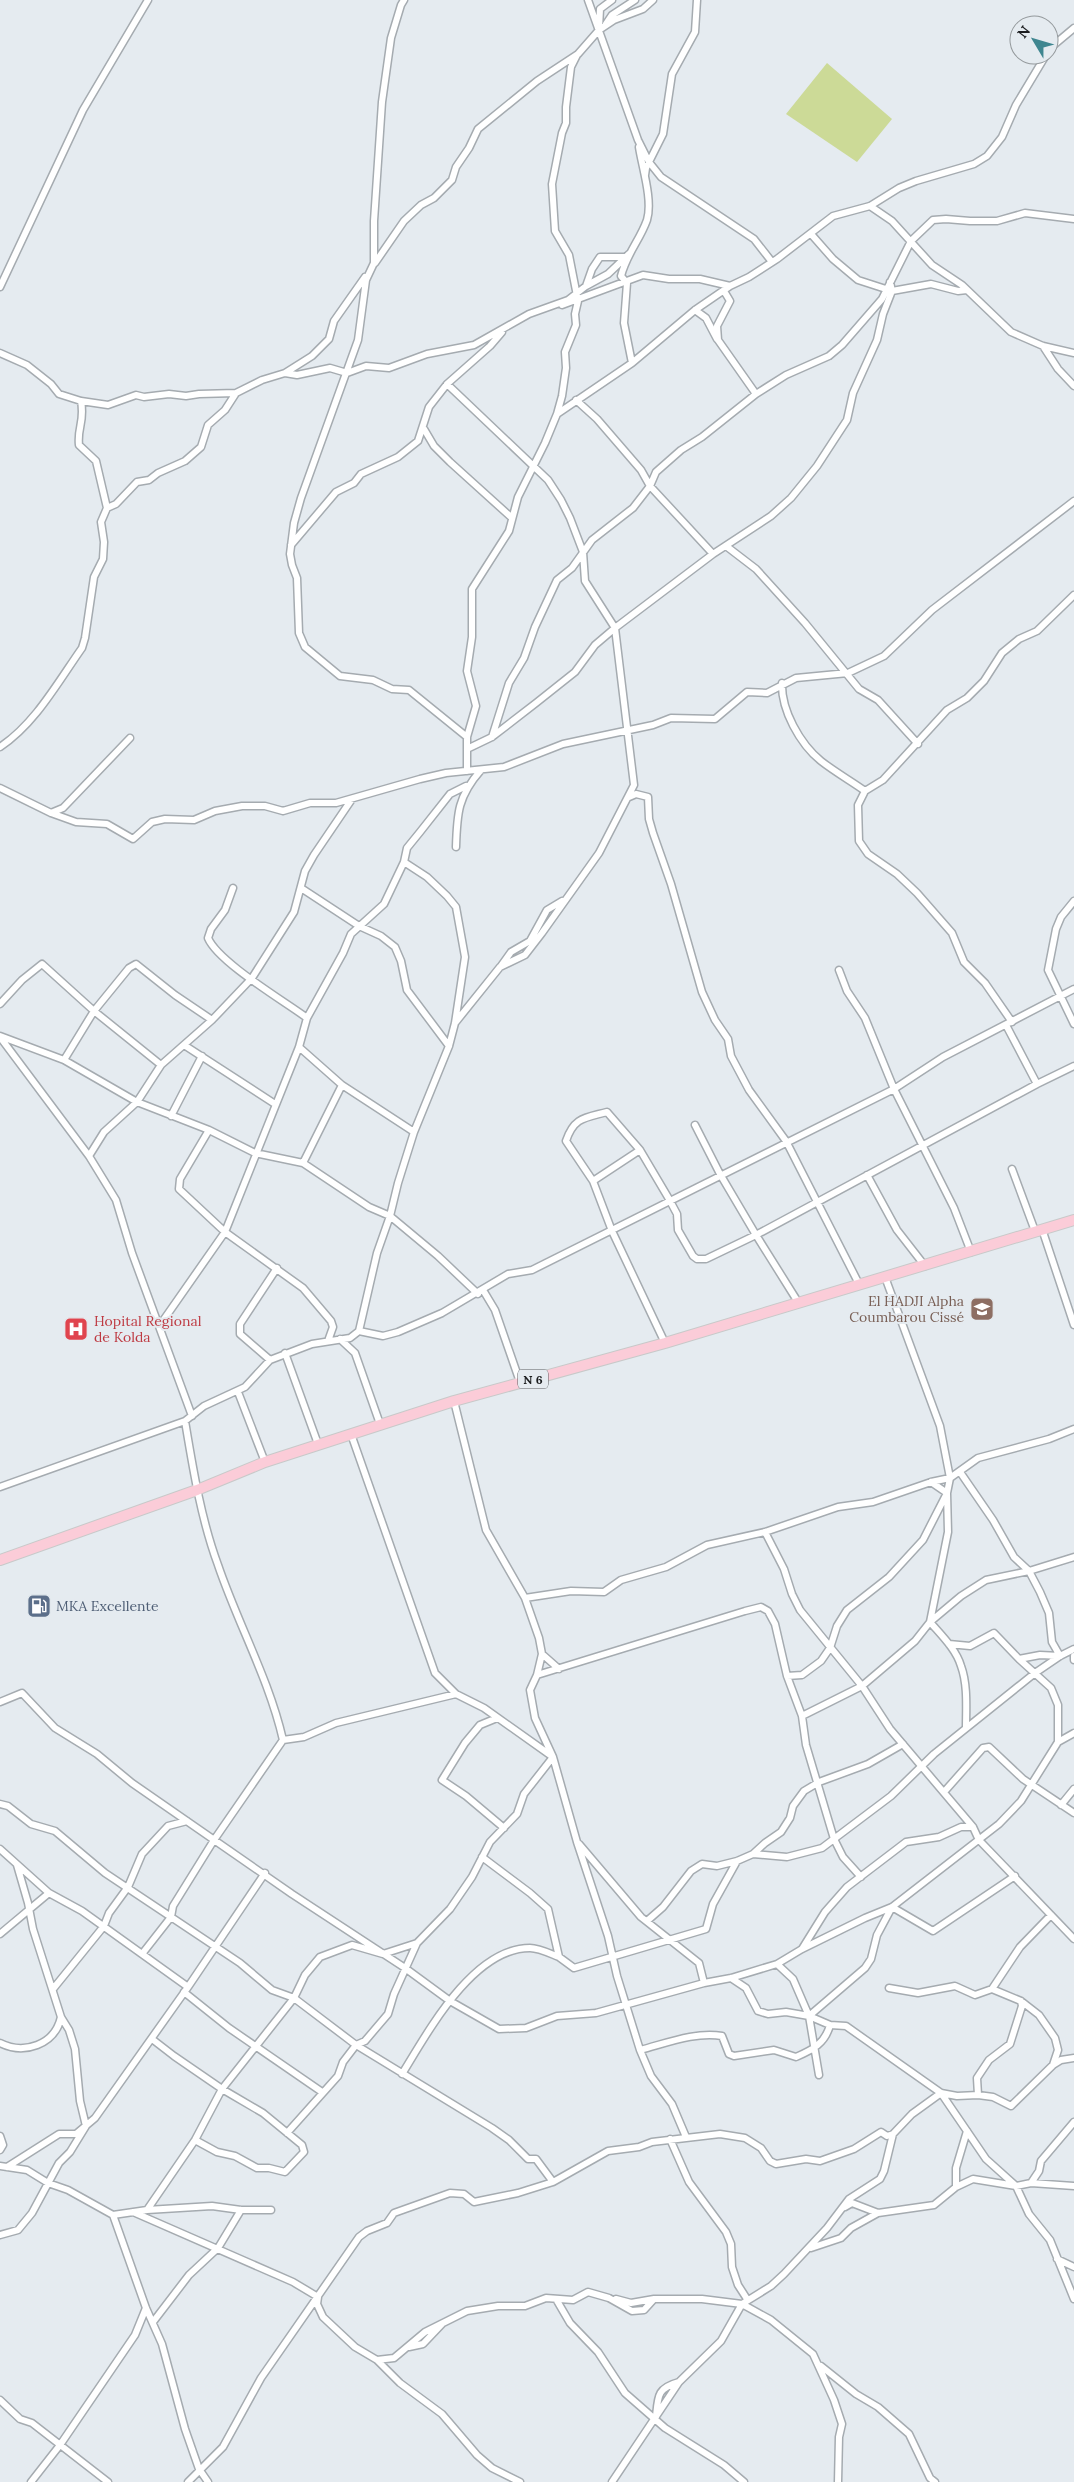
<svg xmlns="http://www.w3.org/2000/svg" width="1074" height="2482" viewBox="0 0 1074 2482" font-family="Lora,serif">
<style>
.park{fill:#ccda97}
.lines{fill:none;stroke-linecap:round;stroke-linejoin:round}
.street-casing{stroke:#a5abb0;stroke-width:9}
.primary-casing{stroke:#c8c9c9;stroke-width:12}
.street{stroke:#fff;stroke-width:6}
.primary{stroke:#fbccd8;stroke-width:10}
.labels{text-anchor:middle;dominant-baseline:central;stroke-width:4;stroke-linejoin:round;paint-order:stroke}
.shield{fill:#e5ebf0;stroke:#585b5e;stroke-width:1}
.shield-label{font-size:12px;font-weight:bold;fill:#1b1d1f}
.education-label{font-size:14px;fill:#785e54;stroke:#e5ebf0;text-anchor:end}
.health-label{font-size:14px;fill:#be3a42;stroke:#e5ebf0;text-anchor:start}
.service-label{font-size:14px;fill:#4e5e75;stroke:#e5ebf0;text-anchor:start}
</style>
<rect width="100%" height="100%" fill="#e5ebf0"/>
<path class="park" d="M 827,63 L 892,119 L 857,162 L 786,114 Z"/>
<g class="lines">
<g class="street-casing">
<path id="street" d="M 404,0 L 401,5 L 391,38 L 382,102 L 374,221 L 374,263 L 366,280 L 358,340 L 301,498 L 294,523 L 290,554 L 292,565 L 297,578 L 299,633 L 305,647 L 340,676 L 373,680 L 392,689 L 409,690 L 467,737
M 588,0 L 638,140 L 649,162 L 661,177 L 754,239 L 772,262
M 606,24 L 612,15 L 635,0
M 599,28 L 600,9 L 612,0
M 1049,49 L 1074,28
M 645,175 L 646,168 L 663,134 L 672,74 L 695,32 L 697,0
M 870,206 L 892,221 L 932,265 L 962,285 L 1011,332 L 1043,346 L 1074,353
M 811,234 L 833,259 L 858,280 L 892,291 L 931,284 L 958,291 L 967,290
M 375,263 L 404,221 L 421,205 L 434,198 L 452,180 L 456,167 L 469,148 L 478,129 L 537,81 L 578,54 L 599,30 L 614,20 L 643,9 L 653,0
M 586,286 L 592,269 L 600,257 L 624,257
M 0,287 L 83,110 L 148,0
M 724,291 L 730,301 L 717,326 L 718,340 L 756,394
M 562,305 L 643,275 L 669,279 L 700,279 L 730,286
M 695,310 L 706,318 L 717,339
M 1043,346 L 1058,369 L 1074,386
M 0,353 L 27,365 L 51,384 L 59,394 L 81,401 L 108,405 L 136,395 L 144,397 L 169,394 L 186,396 L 199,394 L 236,393 L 262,380 L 285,373 L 312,356 L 329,339 L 334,321 L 365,277
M 632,363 L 624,323 L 627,283 L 621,276 C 627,253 640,240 647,220 C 653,200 642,167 639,147
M 285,373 L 297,375 L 330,368 L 347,373 L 366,366 L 389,368 L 427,354 L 474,345 L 529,314 L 568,300 L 586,286 L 608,274 L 629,254
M 447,384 L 490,346 L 502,332
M 576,400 L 597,419 L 641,470 L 650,486 L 713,554
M 81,401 C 85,422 77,427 79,445 L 96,461 L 107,508
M 557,414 L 562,396 L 566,368 L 565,352 L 576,325 L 575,314 L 578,301 L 569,255 L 555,231 L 552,184 L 562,133 L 566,123 L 566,107 L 571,67 L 577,55
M 424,429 L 434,446 L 450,462 L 512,518
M 291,545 L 336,492 L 354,483 L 361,474 L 398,457 L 418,441 L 429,407 L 447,384 L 548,480 L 561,500 L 570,518 L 583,552 L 585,581 L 615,628 L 634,785 L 599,853 L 542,933 L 525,955 L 500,967 L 455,1023
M 726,546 L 756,569 L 805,623 L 859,689 L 878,700 L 918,744
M 782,683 C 781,710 800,744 821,761 C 835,772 851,781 865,791
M 492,737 L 509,683 L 524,658 L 535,627 L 557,580 L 572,568 L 592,540 L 633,508 L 650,486 L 656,472 L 681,450 L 702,437 L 756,394 L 786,375 L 829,356 L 842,345 L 882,299 L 911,241 L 933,220 L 946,219 L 970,221 L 997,221 L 1025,213 L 1074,219
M 0,747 C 35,724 58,682 82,648 L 85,638 L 94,577 L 103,559 L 104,542 L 101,522 L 107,508 L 116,504 L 137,482 L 149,480 L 158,473 L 185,461 L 201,447 L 208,425 L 225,410 L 236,393
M 467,749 L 492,737 L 536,703 L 575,672 L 595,645 L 615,628 L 713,554 L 771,516 L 791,498 L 817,466 L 847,420 L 853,393 L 877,340 L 883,314 L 892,291 L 890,282
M 467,771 L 467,737 L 476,706 L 467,671 L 472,637 L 472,589 L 509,531 L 518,497 L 545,443 L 557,414 L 632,363 L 695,310 L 730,286 L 749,277 L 777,259 L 833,216 L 870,206 L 899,188 L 916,181 L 974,164 L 987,156 L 1002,137 L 1016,105 L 1046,55
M 0,788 L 51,813 L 76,822 L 107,824 L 133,839 L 152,822 L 165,819 L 194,820 L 215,811 L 242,806 L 265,806 L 283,811 L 310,803 L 336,803 L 420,779 L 446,773 L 504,767 L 563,744 L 653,725 L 671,718 L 715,719 L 747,692 L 767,693 L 796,678 L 848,673 L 884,656 L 932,610 L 1074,501
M 629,797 L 636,794 L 648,797 L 649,819 L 653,833 L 671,884 L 702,992 L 715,1020 L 728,1039 L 731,1056 L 749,1090 L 786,1141 L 859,1284
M 51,813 L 63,808 L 130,738
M 456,847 C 457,813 458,796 481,770
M 233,888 L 225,910 L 211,929 L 208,938 C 218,962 284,1001 307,1018
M 301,888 L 359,926 L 381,936 L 395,947 L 401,961 L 407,990 L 449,1046
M 1074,901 L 1061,917 L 1056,929 L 1048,970 L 1074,1024
M 501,966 L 511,952 L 530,941 L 547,910 L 562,901
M 839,970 L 847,991 L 865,1018 L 894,1089 L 954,1208 L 971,1252
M 0,1004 L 22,980 L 42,964 L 94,1011 L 161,1065
M 1012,1022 L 985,983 L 964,962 L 952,933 L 917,893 L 897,874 L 868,854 L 859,841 L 858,805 L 865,791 L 883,780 L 947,710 L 967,698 L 984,681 L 1002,653 L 1019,639 L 1037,631 L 1074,595
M 1006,1025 L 1037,1084
M 0,1036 L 64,1060 L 137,1102 L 209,1130 L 255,1153 L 303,1163 L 369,1207 L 390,1216 L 438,1256 L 478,1294
M 0,1037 L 89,1156 L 116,1200 L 132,1253 L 192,1416
M 184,1045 L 275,1104
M 299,1047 L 342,1085 L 414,1132
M 64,1060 L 94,1011 L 129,968 L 136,964 L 175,995 L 212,1020
M 171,1116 L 202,1056
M 209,1130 L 180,1179 L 179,1189 L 225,1232 L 303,1288 L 331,1321 L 333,1327 L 328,1341
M 89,1156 L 104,1132 L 137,1102 L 161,1065 L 212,1020 L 252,978 L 294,912 L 305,871 L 314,855 L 352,799
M 303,1163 L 342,1085
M 1012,1169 L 1035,1231
M 867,1175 L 897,1230 L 925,1266
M 593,1181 L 640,1150
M 1042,1229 L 1074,1325
M 483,1290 L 495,1310 L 520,1382
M 798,1302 L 756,1235 L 1037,1084 L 1074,1066
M 160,1325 L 225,1232 L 299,1047 L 307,1018 L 343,953 L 351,934 L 384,904 L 404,862 L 407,848 L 420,832 L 450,794 L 466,786
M 359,1331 L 383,1336 L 398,1332 L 442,1313 L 508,1274 L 532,1270 L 894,1089 L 943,1057 L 1074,989
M 340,1339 L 355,1353 L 380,1424
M 665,1343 L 612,1231 L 593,1181 L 566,1141 C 574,1117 585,1118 607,1112 L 640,1150 L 669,1199 L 677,1214 L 678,1230 L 693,1256 L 697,1259 L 706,1259 L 756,1235 L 720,1174 L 695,1125
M 285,1353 L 318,1444
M 270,1360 L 240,1334 L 240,1324 L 277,1268
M 238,1392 L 265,1462
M 454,1401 L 486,1530 L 525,1598
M 185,1421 C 193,1469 201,1519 218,1565 C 238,1624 269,1679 283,1740
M 351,1434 L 435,1673 L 456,1694 L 484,1708 L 553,1757 L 577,1842 L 608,1936 L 617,1976 L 640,2050 L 651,2076 L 672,2104 L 686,2137
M 960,1472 L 993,1520 L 1014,1557 L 1029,1571 L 1040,1592 L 1049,1613 L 1052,1642 L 1060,1656
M 0,1487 L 185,1421 L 204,1406 L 245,1387 L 270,1360 L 312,1344 L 350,1338 L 359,1331 L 377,1253 L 390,1216 L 398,1183 L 414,1132 L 449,1046 L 455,1023 L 465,957 L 456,907 L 447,896 L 427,877 L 404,862
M 765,1532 L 784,1569 L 792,1594 L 800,1610 L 862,1686 L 890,1729 L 973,1827 L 979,1840 L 1074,1939
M 930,1622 L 948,1532 L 947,1493 L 931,1482
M 930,1622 C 941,1635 956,1649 961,1666 C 968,1685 966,1709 966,1728
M 949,1644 L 970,1646 L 994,1633 L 1019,1659 L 1040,1655 L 1060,1656
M 542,1654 L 539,1638 L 525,1598 L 571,1591 L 604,1592 L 621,1580 L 666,1567 L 707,1545 L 765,1532 L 838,1507 L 873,1502 L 931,1482 L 950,1478 L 978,1458 L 1049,1439 L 1074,1429
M 1074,1656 L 1074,1660
M 537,1675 L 542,1654 L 559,1669
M 787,1676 L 802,1675 L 821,1661 L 830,1648 L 837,1626 L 847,1610 L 889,1577 L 923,1540 L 947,1493 L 950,1478 L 940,1426 L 885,1277
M 0,1702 L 22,1693 L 55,1728 L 97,1754 L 132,1783 L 292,1894 L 405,1968 L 450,2001 L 499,2029 L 526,2028 L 557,2016 L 596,2013 L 704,1983 L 731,1978 L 777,1964 L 793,1979 L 809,2016 L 830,2025 L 846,2026 L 941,2093 L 957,2096 L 978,2095 L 977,2078 L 989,2060 L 1010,2044 L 1022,2006 L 1021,2001
M 802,1716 L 862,1686 L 915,1641 L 930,1622 L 961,1596 L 986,1580 L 1029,1571 L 1074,1557
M 497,1718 L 480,1725 L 465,1743 L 442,1780 L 466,1796 L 504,1828
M 1058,1742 L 1074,1733
M 944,1792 L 983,1748 L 989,1747 L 1023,1779 L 1074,1813
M 0,1804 L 8,1806 L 31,1824 L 55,1831 L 105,1873 L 240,1963 L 272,1990 L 294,1998 L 356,2045 L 492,2128 L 509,2140 L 528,2159 L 536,2159 L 553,2182 L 608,2151 L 639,2147 L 652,2142 L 720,2134 L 745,2138 L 761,2148 L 770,2161 L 776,2164 L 806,2159 L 820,2161 L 854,2149 L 881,2132 L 887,2136 L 893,2134
M 1061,1805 L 1074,1789
M 579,1844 L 641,1917 L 699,1963 L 704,1983
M 0,1849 L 49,1893 L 82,1911 L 188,1987
M 753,1854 L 787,1857 L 822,1848 L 891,1796 L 934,1754 L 1035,1673 L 1060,1656 L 1074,1649
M 482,1857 L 530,1893 L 548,1909 L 559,1957 L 574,1968 L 706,1929 L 713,1904 L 737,1861
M 892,1907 L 933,1931 L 1015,1876
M 647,1921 L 663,1907 L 691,1871 L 702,1864 L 717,1866 L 737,1861 L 753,1854 L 765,1843 L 781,1832 L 790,1818 L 793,1806 L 804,1791 L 819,1782 L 868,1764 L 903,1744
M 0,1934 L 49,1893
M 802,1949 L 825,1912 L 847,1887 L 906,1842 L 939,1837 L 961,1827 L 973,1827
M 142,1954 L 171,1917 L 173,1906 L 214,1840 L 283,1740 L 304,1737 L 336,1723 L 456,1694
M 777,1964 L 802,1949 L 865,1918 L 892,1907 L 999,1824 L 1021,1801 L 1058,1742 L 1058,1705 L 1051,1688 L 1019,1659
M 731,1978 L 746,1988 L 758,2011 L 768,2014 L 786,2012 L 809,2016 L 865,1968 L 871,1959 L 877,1935 L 892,1907
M 889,1988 L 918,1993 L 955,1986 L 975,1995 L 992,1989 L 1021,2001 L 1039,2015 L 1055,2038 L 1058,2050 L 1053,2065
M 53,1989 L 104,1926 L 109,1913 L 128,1887 L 142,1854 L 168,1826 L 187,1821
M 992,1989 L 1020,1947 L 1051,1915
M 184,1992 L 229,2028 L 322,2092
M 809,2016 L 819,2075
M 152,2039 L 174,2056 L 222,2089 L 263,2113 L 302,2145 L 304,2152 L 285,2172 L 269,2168 L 257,2168 L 235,2156 L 217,2152 L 195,2140
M 0,2043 C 24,2055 55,2045 61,2017
M 640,2050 C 664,2044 696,2031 722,2036 L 729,2054 L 734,2056 L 774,2050 L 796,2057 C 812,2050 825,2044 830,2025
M 402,2074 C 428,2032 473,1948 530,1948 C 539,1948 551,1954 559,1957
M 941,2093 L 986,2159 L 1016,2186 L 1029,2214 L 1050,2240 L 1074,2299
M 978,2095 L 993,2097 L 1011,2106 L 1053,2065 L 1061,2060 L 1074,2058
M 287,2133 L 338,2076 L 343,2062 L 356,2045 L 365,2041 L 388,2014 L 394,1994 L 417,1943 L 450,1909 L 472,1877 L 490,1842 L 517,1814 L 524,1794 L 553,1757 L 535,1718 L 530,1690 L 537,1675 L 745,1611 L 761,1607 L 768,1611 L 775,1624 L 787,1676 L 802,1716 L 806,1745 L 834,1839 L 843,1857 L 861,1877
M 0,2136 L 3,2145 L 0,2150
M 670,2139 L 689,2182 L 726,2232 L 731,2244 L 732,2267 L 738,2285 L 747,2299
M 0,2166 L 27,2170 L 48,2183 L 68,2190 L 113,2215 L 146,2308 L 162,2344 L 185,2429 L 199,2469 L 208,2482
M 7,2167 L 59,2134 L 76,2134 L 95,2118 L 188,1987 L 265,1873
M 1031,2183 L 1039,2171 L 1041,2161 L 1074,2122
M 956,2187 L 956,2168 L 967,2131
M 845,2207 L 852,2203 L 878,2213 L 934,2205 L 956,2187 L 973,2179 L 1016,2186 L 1031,2183 L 1074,2186
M 147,2210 L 212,2206 L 241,2210 L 271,2210
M 133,2212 L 293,2282 L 318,2297 L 317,2304 L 323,2317 L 355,2347 L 377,2360 L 394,2358 L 425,2332 L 467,2311 L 498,2306 L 525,2306 L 546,2298 L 573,2300 L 588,2292 L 609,2298 L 632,2311 L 644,2310 L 654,2299 L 702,2299 L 742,2304 L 771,2320 L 813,2354 L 834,2400 L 842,2424 L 839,2437 L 838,2482
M 113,2215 L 147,2210 L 195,2140 L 222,2089 L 294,1998 L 305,1975 L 320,1957 L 352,1945 L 383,1954 L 417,1943
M 0,2235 L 18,2230 L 32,2213 L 59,2163 L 70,2152 L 86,2126 L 80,2101 L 75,2049 L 69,2030 L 61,2017 L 33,1929 L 28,1903 L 17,1865
M 811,2248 L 841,2238 L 851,2228 L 878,2213
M 1057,2259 L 1074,2267
M 556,2299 L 570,2323 L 598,2352 L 625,2393 L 665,2428 L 724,2465 L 744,2482
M 616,2299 L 631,2303 L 654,2299
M 153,2322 L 189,2275 L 218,2248 L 241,2210
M 409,2347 L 423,2344 L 442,2324
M 377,2360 L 400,2383 L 442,2414 L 477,2455 L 492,2468 L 520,2482
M 821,2366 L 856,2394 L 878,2407 L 909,2434 L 930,2478 L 935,2482
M 0,2400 L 20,2419 L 32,2423 L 108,2482
M 656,2417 C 658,2396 657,2388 679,2382
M 31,2482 L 60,2445 L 135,2335 L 146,2308
M 188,2482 L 223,2447 L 261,2378 L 359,2237 L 367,2231 L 387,2223 L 394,2213 L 450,2193 L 464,2194 L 474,2202 L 518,2193 L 553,2182
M 612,2482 L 679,2382 L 721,2341 L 742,2304 L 771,2286 L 784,2274 L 827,2228 L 849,2199 L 880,2179 L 884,2171 L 893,2134 L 912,2114 L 941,2093"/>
</g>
<g class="primary-casing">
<path id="primary" d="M 0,1560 L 197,1490 L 265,1462 L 454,1401 L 665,1343 L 1074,1220"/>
</g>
<use href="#street" class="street"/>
<use href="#primary" class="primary"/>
</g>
<defs>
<g id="school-square" transform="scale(1.25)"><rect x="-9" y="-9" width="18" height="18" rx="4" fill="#8d6e63" stroke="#e5ebf0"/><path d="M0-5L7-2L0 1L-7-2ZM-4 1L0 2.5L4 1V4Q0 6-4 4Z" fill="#fff"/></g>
<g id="hospital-square" transform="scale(1.25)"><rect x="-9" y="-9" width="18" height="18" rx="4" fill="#e0444e" stroke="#e5ebf0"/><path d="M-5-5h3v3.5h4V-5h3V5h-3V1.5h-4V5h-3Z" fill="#fff"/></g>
<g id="fuel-square" transform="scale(1.25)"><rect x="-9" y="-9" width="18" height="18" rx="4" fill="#5c6f8a" stroke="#e5ebf0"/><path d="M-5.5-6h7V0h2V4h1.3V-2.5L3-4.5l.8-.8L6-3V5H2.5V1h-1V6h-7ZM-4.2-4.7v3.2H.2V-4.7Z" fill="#fff"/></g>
</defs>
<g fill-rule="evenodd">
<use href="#school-square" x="982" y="1309"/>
<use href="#hospital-square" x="76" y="1329"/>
<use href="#fuel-square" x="39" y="1606"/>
</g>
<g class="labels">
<rect class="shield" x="518" y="1369.5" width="30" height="19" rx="4"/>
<g class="shield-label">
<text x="533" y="1379">N 6</text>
</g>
<g class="education-label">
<text x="964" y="1301">El HADJI Alpha<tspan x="964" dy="16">Coumbarou Cissé</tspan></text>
</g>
<g class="health-label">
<text x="94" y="1321">Hopital Regional<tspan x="94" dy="16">de Kolda</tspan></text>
</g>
<g class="service-label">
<text x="56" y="1606">MKA Excellente</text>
</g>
</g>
<g transform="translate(1034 40) rotate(308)"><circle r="24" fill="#e5ebf0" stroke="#94999c"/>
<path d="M0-4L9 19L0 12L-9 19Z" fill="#3f8690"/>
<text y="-8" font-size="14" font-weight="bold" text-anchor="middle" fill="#1b1d1f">N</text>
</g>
</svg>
